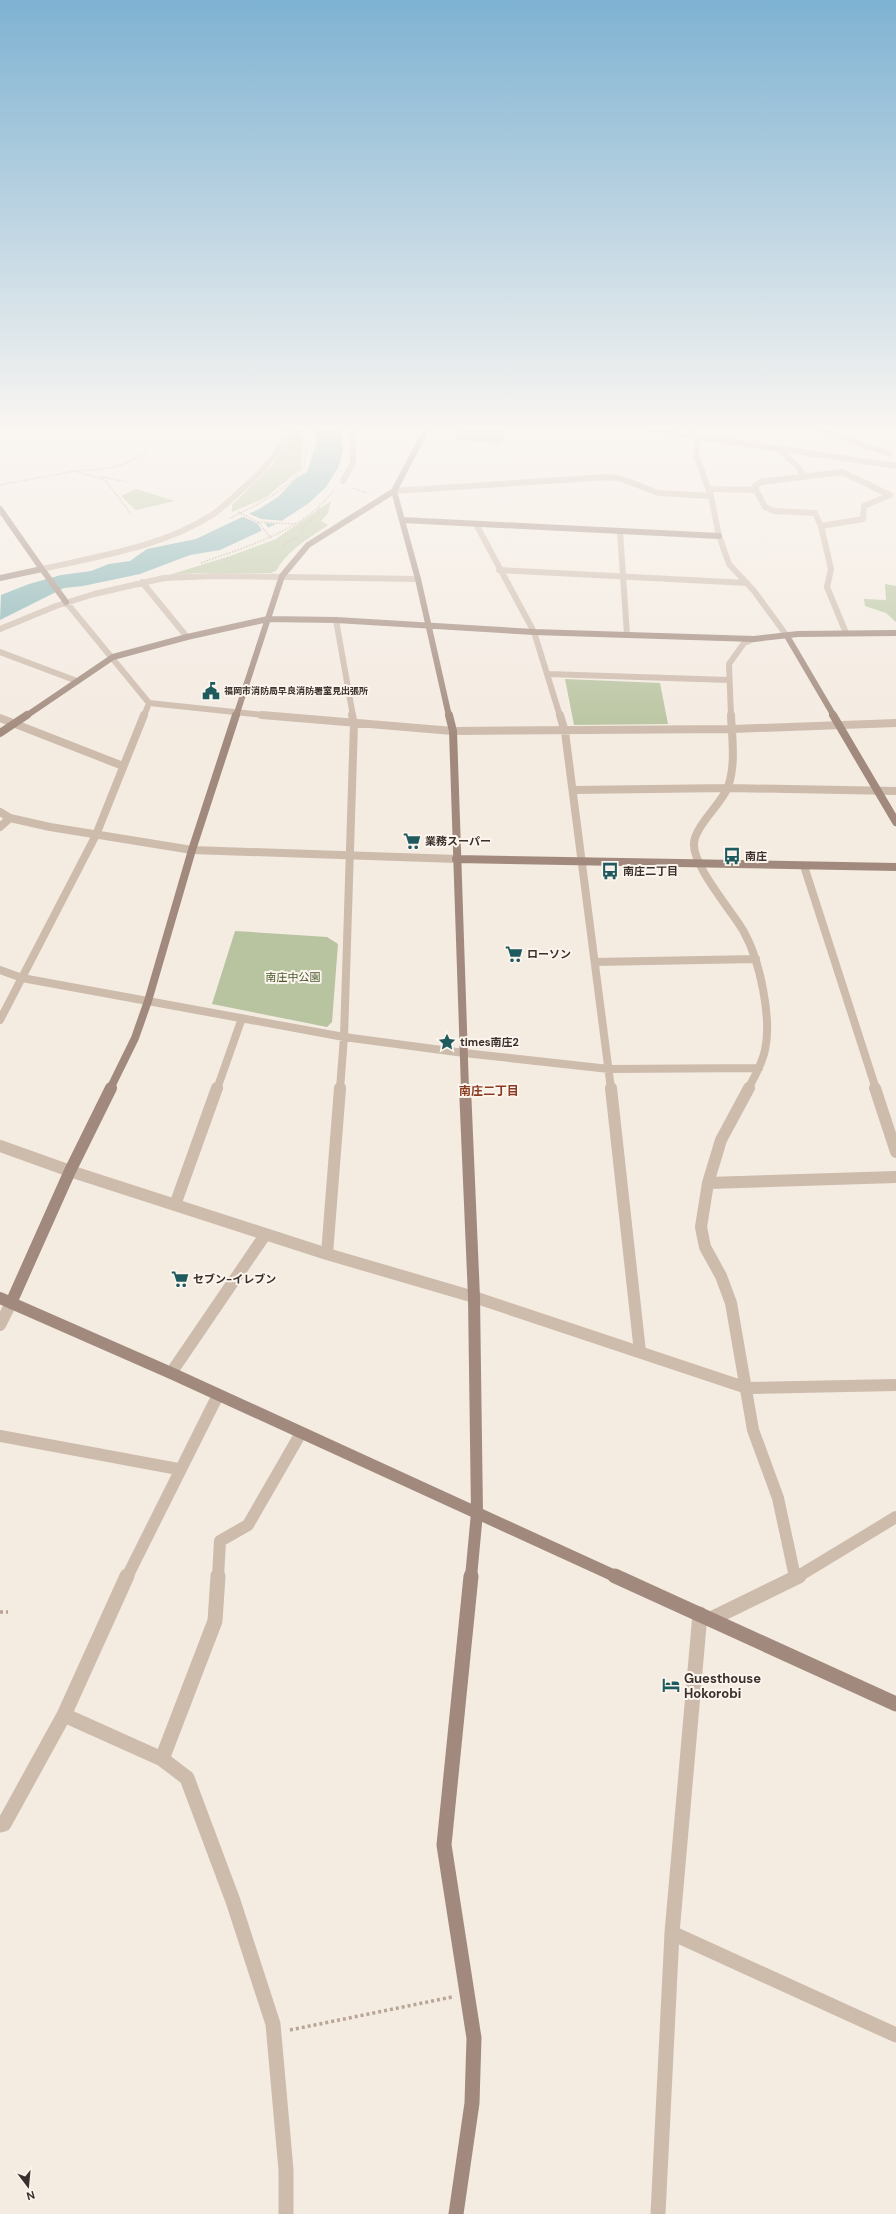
<svg xmlns="http://www.w3.org/2000/svg" width="896" height="2214" viewBox="0 0 896 2214" font-family="'DM Sans','Noto Sans JP',sans-serif">
<style>
.green{fill:#b8c4a0}
.water{fill:#7fb0b2}
.pier{fill:#f4ebe1}
.lines{fill:none;stroke-linecap:round;stroke-linejoin:round}
.path-far1{stroke:#b9a596;stroke-width:1.5;stroke-dasharray:1.5 1.5;stroke-linecap:butt}
.path{stroke:#b9a596;stroke-width:3.5;stroke-dasharray:3 3;stroke-linecap:butt}
.lane{stroke:#cdbbac;stroke-width:6}
.street-far3{stroke:#cdbbac;stroke-width:6}
.street-far2{stroke:#cdbbac;stroke-width:8}
.street-far1{stroke:#cdbbac;stroke-width:12}
.street{stroke:#cdbbac;stroke-width:15}
.secondary-far3{stroke:#a18a7d;stroke-width:6}
.secondary-far2{stroke:#a18a7d;stroke-width:8}
.secondary-far1{stroke:#a18a7d;stroke-width:12}
.secondary{stroke:#a18a7d;stroke-width:15}
.labels{text-anchor:middle;dominant-baseline:central;stroke-width:4;stroke-linejoin:round;paint-order:stroke}
.far-poi-label{font-size:9px;font-weight:bold;fill:#3b302b;stroke:#fbf5ee;text-anchor:start}
.poi-label{font-size:11px;font-weight:bold;fill:#3b302b;stroke:#fbf5ee;text-anchor:start}
.park-label{font-size:11px;fill:#4a5a2e;stroke:#fbf5ee}
.neighbourhood-label{font-size:12px;font-weight:bold;fill:#8c3b22;stroke:#fbf5ee}
.near-poi-label{font-size:13px;font-weight:bold;fill:#3b302b;stroke:#fbf5ee;text-anchor:start}
</style>
<rect width="100%" height="100%" fill="#f4ebe1"/>
<path class="green" d="M 293,430 L 303,430 L 301,469 L 265,498 L 232,512 L 232,505 L 272,466 Z
M 459,430 L 506,430 L 501,444 L 454,440 Z
M 136,489 L 175,501 L 136,510 L 121,496 Z
M 331,501 L 328,513 L 321,521 L 328,525 C 311,537 287,550 277,570 L 271,573 L 197,573 L 166,576 L 230,556 L 276,539 Z
M 885,584 L 896,586 L 896,622 L 886,613 L 865,606 L 864,599 L 886,600 Z
M 565,679 L 660,683 L 668,724 L 574,725 Z
M 235,931 L 327,937 L 338,944 L 332,1022 L 327,1027 L 212,1004 Z"/>
<path class="water" d="M 316,430 L 340,430 L 343,451 L 338,468 L 326,487 L 309,503 L 280,522 L 220,550 L 190,555 L 140,574 L 83,586 L 64,588 L 0,620 L 1,595 L 29,584 L 61,575 L 91,571 L 109,564 L 130,561 L 147,549 L 196,539 L 259,509 L 278,497 L 296,478 L 307,472 L 316,444 Z"/>
<path class="pier" d="M 248,513 L 261,519 L 285,521 L 280,524 L 265,523 L 269,529 L 263,532 L 257,523 L 241,516 Z"/>
<g class="lines">
<path class="path-far1" d="M 76,471 C 113,468 142,468 159,430
M 101,477 L 128,482
M 0,485 L 74,471 L 105,480 L 131,514
M 353,488 L 367,493
M 238,512 L 258,522 L 271,538
M 230,518 C 251,508 296,486 304,464 C 307,453 307,441 308,430
M 258,522 L 295,524
M 301,534 L 304,526 L 320,513 L 317,511 L 320,508
M 284,545 L 297,537
M 201,563 C 247,546 304,531 334,490"/>
<path class="path" d="M 0,1612 L 8,1612
M 290,2030 L 452,1997"/>
<path class="lane" d="M 620,531 L 627,635"/>
<path class="street-far3" d="M 651,430 L 896,466
M 696,430 L 698,436 L 696,455 L 711,496 L 719,536 L 729,564 L 754,591 L 787,636
M 820,430 L 890,454
M 777,448 L 798,467 L 804,476
M 343,481 L 353,463 L 353,430
M 709,489 L 756,490 L 765,507 L 774,511 L 815,513 L 821,526 L 831,569 L 827,587 L 846,633
M 756,490 L 755,486 L 761,482 L 842,472 L 890,495 L 864,506 L 863,519 L 821,526
M 394,491 L 608,477 L 622,479 L 658,493 L 711,496
M 476,524 L 534,632 L 560,716
M 42,569 C 99,556 162,547 212,515 C 225,506 237,494 249,483 C 265,468 280,452 287,430
M 499,570 L 747,583
M 142,582 L 187,637
M 66,602 L 149,703 L 272,716
M 336,620 L 353,716
M 0,629 L 56,606 L 94,594 L 164,578 L 214,576 L 418,579
M 0,652 L 77,681
M 548,674 L 729,680
M 144,716 L 149,703
M 731,716 L 729,664 L 744,643 L 754,639"/>
<path class="street-far2" d="M 262,715 L 453,731 L 733,729 L 896,723
M 560,715 L 565,732 L 611,1089
M 731,715 C 732,738 736,764 728,787 C 722,803 695,826 694,843 C 692,866 733,912 744,932 C 760,961 772,1018 765,1050 C 762,1064 755,1076 748,1089
M 0,718 L 123,766
M 574,790 L 728,788 L 896,791
M 0,812 L 10,818 L 50,827 L 192,850 L 456,859
M 0,827 L 10,818
M 804,866 L 876,1089
M 595,962 L 756,959
M 0,970 L 22,978 L 344,1037 L 464,1053 L 609,1069 L 759,1068
M 0,1020 L 96,835 L 144,715
M 217,1089 L 242,1018
M 340,1089 L 344,1037 L 354,724 L 352,715"/>
<path class="street-far1" d="M 611,1088 L 640,1352
M 749,1088 L 721,1140 L 708,1183 L 701,1227 L 705,1247 L 721,1276 L 731,1303 L 753,1430 L 778,1498 L 795,1577
M 875,1088 L 896,1152
M 0,1146 L 70,1171 L 327,1254 L 340,1088
M 708,1183 L 896,1177
M 175,1205 L 217,1088
M 327,1254 L 474,1297 L 747,1388 L 896,1385
M 0,1325 L 11,1303
M 171,1373 L 265,1235
M 0,1436 L 178,1469
M 127,1577 L 218,1395
M 218,1577 L 220,1541 L 248,1525 L 301,1433
M 797,1577 L 896,1517"/>
<path class="street" d="M 127,1576 L 64,1715 L 162,1759 L 187,1778 L 233,1901 L 273,2024 L 286,2170 L 286,2214
M 795,1576 L 795,1578
M 711,1619 L 799,1576
M 162,1759 L 215,1621 L 218,1576
M 0,1825 L 4,1824 L 64,1715
M 672,1933 L 896,2035
M 658,2214 L 672,1933 L 700,1614"/>
<path class="secondary-far3" d="M 426,430 L 394,491 L 418,579 L 449,716
M 0,509 L 42,569 L 0,578
M 403,520 L 719,536
M 42,569 L 66,602
M 787,636 L 834,716
M 26,716 L 113,657 L 187,637 L 268,619 L 336,620 L 534,632 L 754,639 L 798,634 L 896,633
M 236,716 L 282,576 L 308,545 L 394,491"/>
<path class="secondary-far2" d="M 449,715 L 453,731 L 465,1089
M 833,715 L 896,822
M 0,733 L 27,715
M 456,859 L 896,867
M 110,1089 L 135,1038 L 148,1001 L 192,850 L 236,715"/>
<path class="secondary-far1" d="M 465,1088 L 474,1297 L 477,1513 L 471,1577
M 0,1298 L 171,1373 L 617,1577
M 11,1303 L 70,1171 L 111,1088"/>
<path class="secondary" d="M 615,1576 L 896,1704
M 456,2214 L 472,2103 L 474,2038 L 444,1845 L 471,1576"/>
</g>
<linearGradient id="sky" x2="0" y2="1"><stop stop-color="#7eb2d2"/><stop offset="0.58" stop-color="#faf6f2"/><stop offset="1" stop-color="#faf6f2" stop-opacity="0"/></linearGradient>
<rect width="896" height="739" fill="url(#sky)"/>
<defs>
<g id="civic-bare" transform="scale(1.38)"><path d="M-.6-6.5H3V-4.5H.6V-3L4-1V1h2V6H-6V1h2V-1L-.6-3ZM-1.2 2.5V6h2.4V2.5Z" fill="#1f5a5e" stroke="#fbf5ee" stroke-width="2.5" paint-order="stroke"/></g>
<g id="supermarket-bare" transform="scale(1.38)"><path d="M-6-5.5h2.5l.6 2H6L4.5 2H-2.5L-4.4-4H-6ZM-1.5 3.2a1.3 1.3 0 1 0 .1 0ZM3 3.2a1.3 1.3 0 1 0 .1 0Z" fill="#1f5a5e" stroke="#fbf5ee" stroke-width="2.5" paint-order="stroke"/></g>
<g id="bus-bare" transform="scale(1.38)"><path d="M-5-6H5V4H4V6H2V4H-2V6H-4V4H-5ZM-3.5-4V0h7V-4ZM-3.5 1.2v1.5H-2V1.2ZM2 1.2v1.5H3.5V1.2Z" fill="#1f5a5e" stroke="#fbf5ee" stroke-width="2.5" paint-order="stroke"/></g>
<g id="sight-bare" transform="scale(1.38)"><path d="M0-6L1.8-2.2L6-1.7L2.9 1.2L3.7 5.4L0 3.3L-3.7 5.4L-2.9 1.2L-6-1.7L-1.8-2.2Z" fill="#1f5a5e" stroke="#fbf5ee" stroke-width="2.5" paint-order="stroke"/></g>
<g id="hotel-bare" transform="scale(1.38)"><path d="M-6-4.5h1.5V1H6V5H4.5V3h-9V5H-6ZM-4 0a1.8 1.8 0 1 1 3.6 0ZM.5 0V-2.5h3Q6-2.5 6 0Z" fill="#1f5a5e" stroke="#fbf5ee" stroke-width="2.5" paint-order="stroke"/></g>
</defs>
<g fill-rule="evenodd">
<use href="#civic-bare" x="211" y="691"/>
<use href="#supermarket-bare" x="412" y="841"/>
<use href="#bus-bare" x="732" y="856"/>
<use href="#bus-bare" x="610" y="871"/>
<use href="#supermarket-bare" x="514" y="954"/>
<use href="#sight-bare" x="447" y="1042"/>
<use href="#supermarket-bare" x="180" y="1279"/>
<use href="#hotel-bare" x="671" y="1685"/>
</g>
<g class="labels">
<g class="far-poi-label">
<text x="224" y="691">福岡市消防局早良消防署室見出張所</text>
</g>
<g class="poi-label">
<text x="425" y="841">業務スーパー</text>
<text x="745" y="856">南庄</text>
<text x="623" y="871">南庄二丁目</text>
<text x="527" y="954">ローソン</text>
<text x="460" y="1042">times南庄2</text>
<text x="193" y="1279">セブン-イレブン</text>
</g>
<g class="park-label">
<text x="293" y="977">南庄中公園</text>
</g>
<g class="neighbourhood-label">
<text x="489" y="1091">南庄二丁目</text>
</g>
<g class="near-poi-label">
<text x="684" y="1678">Guesthouse<tspan x="684" dy="15">Hokorobi</tspan></text>
</g>
</g>
<g transform="translate(28 2186) rotate(164)" stroke="#fbf5ee" stroke-width="3" paint-order="stroke">
<path d="M0-3L7 15L0 10L-7 15Z" fill="#3b302b"/>
<text y="-6" font-size="11" font-weight="bold" text-anchor="middle" fill="#3b302b">N</text>
</g>
</svg>
